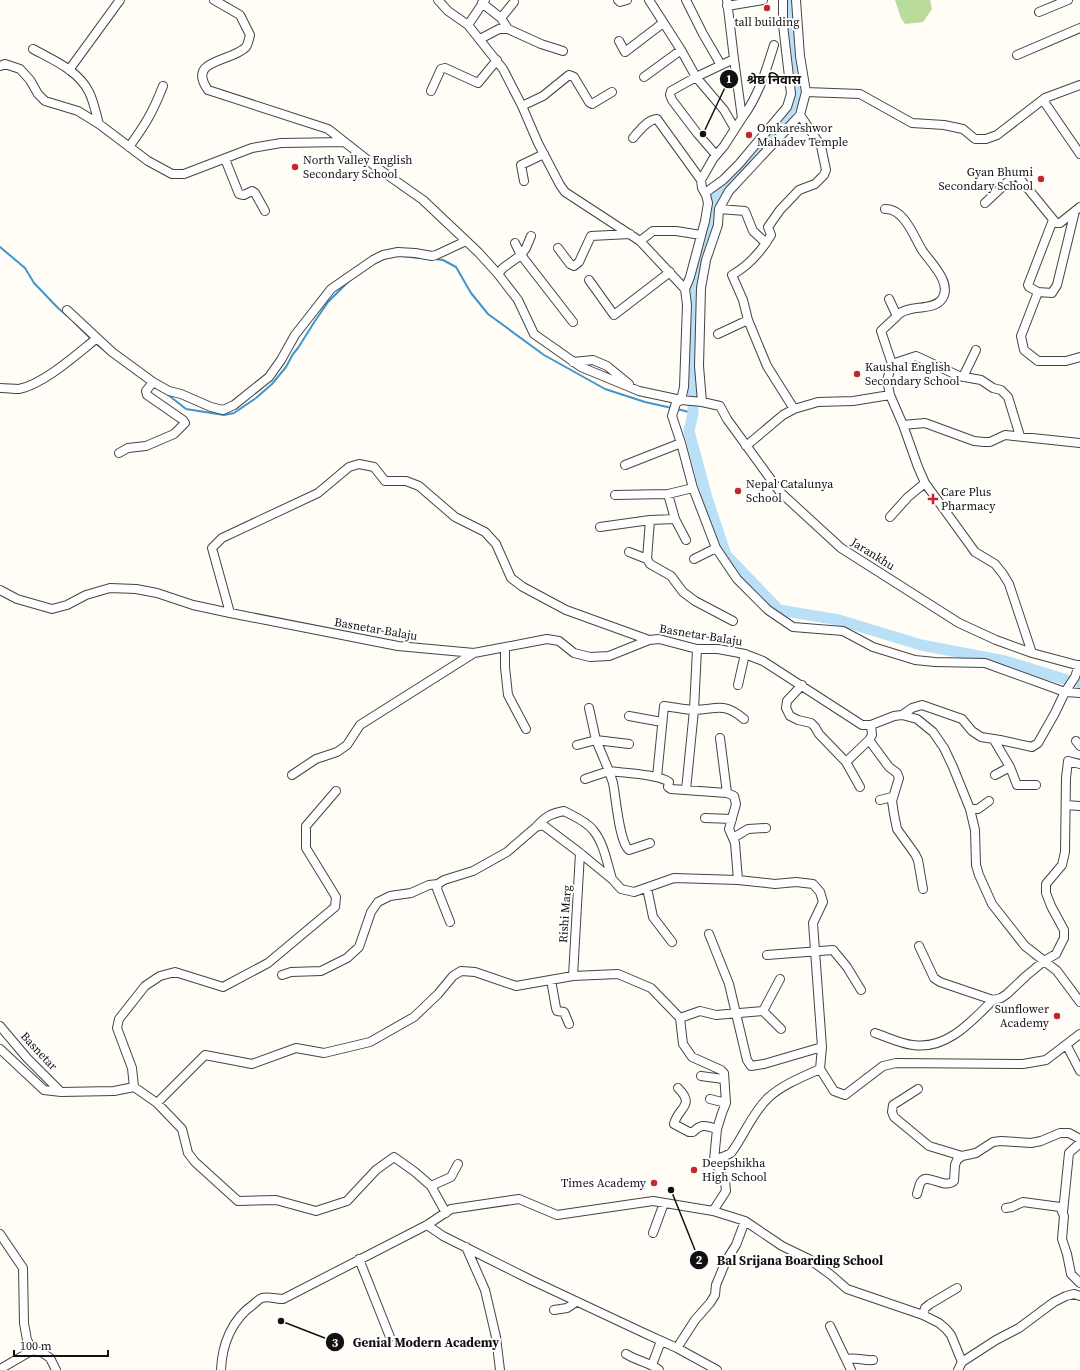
<svg xmlns="http://www.w3.org/2000/svg" width="1080" height="1370" viewBox="0 0 1080 1370" font-family="'Source Serif 4','Noto Sans Devanagari',serif">
<style>
.forest{fill:#b9dc9c}
.lines{fill:none;stroke-linecap:round;stroke-linejoin:round}
.stream{stroke:#3f96cf;stroke-width:2}
.river{stroke:#b9e0f7;stroke-width:11}
.minor-casing{stroke:#444;stroke-width:10}
.minor{stroke:#fff;stroke-width:8}
.poi-dot{fill:#c4262e;stroke:#fff;stroke-width:1.5}
.labels{text-anchor:middle;dominant-baseline:central;stroke-width:4;stroke-linejoin:round;paint-order:stroke}
.poi-label{font-size:12px;fill:#111;stroke:#fff;text-anchor:start}
.street-label{font-size:12px;fill:#111;stroke:#fff}
.leader{fill:none;stroke:#111;stroke-width:1.5}
.callout-dot{fill:#111;stroke:#fff;stroke-width:1.5}
.mark-label{font-size:12px;text-anchor:middle;font-weight:bold;fill:#fff}
.callout-label{font-size:13px;text-anchor:middle;font-weight:bold;fill:#111;stroke:#fff;stroke-width:4;stroke-linejoin:round;paint-order:stroke}
</style>
<rect width="100%" height="100%" fill="#fffdf5"/>
<path class="forest" d="M 895,0 L 930,0 L 932,9 L 923,22 L 905,24 L 901,18 Z"/>
<g class="lines">
<path class="stream" d="M 0,247 L 25,268 L 34,283 L 58,308 L 69,317
M 403,256 L 418,258
M 435,259 L 443,260 L 456,267 L 471,293 L 488,314 L 544,355 L 605,389 L 645,402 L 672,408
M 74,322 L 92,340
M 95,343 L 109,354
M 167,394 L 186,409 L 224,415 L 234,413 L 256,398 L 272,384 L 286,367 L 293,354 L 298,348 L 315,321 L 328,302 L 348,282
M 677,409 L 693,413"/>
<path class="river" d="M 788,0 L 791,33 L 795,57 L 797,100 L 770,136 L 742,171 L 714,200 L 693,287 L 693,413 L 689,431 L 707,498 L 726,555 L 779,610 L 839,620 L 921,645 L 1005,661 L 1080,684"/>
<g class="minor-casing">
<path id="minor" d="M 214,0 L 240,15 L 250,35 C 249,39 248,44 246,47 C 232,62 186,59 208,90 L 328,129 L 379,169 L 423,200 L 479,253 L 498,274 L 518,300 L 534,334 L 581,367 L 639,391 L 681,400 L 702,402 L 720,406 L 727,419 L 780,492 L 841,548 L 959,623 L 996,640 L 1032,653 L 1080,666
M 438,0 L 448,11 L 468,25 L 503,69 L 522,106 L 538,143 L 560,185 L 565,192 L 640,241 L 685,289 L 687,305 L 684,387 L 681,400 L 676,403 L 672,416 L 681,443 L 693,488 L 668,494 L 615,495
M 618,0 L 620,2 L 627,0
M 649,0 L 681,50 L 696,77 L 734,59 L 727,0
M 686,0 L 703,34 L 721,65
M 482,3 L 501,18 L 508,29
M 727,6 L 763,0
M 1039,12 L 1068,0
M 501,18 L 514,2
M 468,25 L 485,0
M 480,39 L 499,29 L 508,29 L 541,44 L 563,51
M 619,41 L 625,52 L 663,23
M 33,49 C 53,60 78,70 89,92 C 94,102 96,114 99,124
M 1017,55 L 1080,28
M 0,66 L 5,64 L 20,69 L 30,80 L 38,94 L 45,101 L 78,111 L 99,124 L 148,161 L 172,174 L 184,174 L 252,148 L 281,143 L 344,142
M 69,70 L 120,0
M 644,77 L 681,50
M 1080,85 L 1045,98 L 1045,103 L 1080,154
M 431,91 L 441,69 L 445,68 L 478,83 L 497,60
M 806,92 L 860,94 L 912,123 L 944,125 L 963,129 L 975,139 L 986,139 L 997,135 L 1045,98
M 522,106 L 543,96 L 569,75 L 574,77 L 589,102 L 592,104 L 612,92
M 742,118 C 758,97 766,71 774,45
M 633,138 C 639,131 648,119 657,119 L 701,180
M 129,147 C 145,125 153,112 163,86
M 716,155 L 697,133 L 672,100 L 670,95 L 671,91 L 696,77 L 724,110 L 735,129
M 225,159 L 239,194 L 244,195 L 252,191 L 255,193 L 265,211
M 524,181 L 521,165 L 544,154
M 705,193 L 723,180 L 739,164 L 787,107 L 791,94 L 783,25 L 783,0
M 985,203 L 1016,174 L 1056,223 L 1060,223 L 1075,211
M 1080,207 L 1075,211 L 1057,285 L 1052,293 L 1038,292 L 1021,336 L 1024,350 L 1038,361 L 1066,361 L 1080,357
M 719,209 L 745,211 L 753,231 L 766,243
M 885,209 C 904,208 914,237 922,250 C 930,262 953,283 942,299 C 936,308 920,307 911,309 C 905,310 901,312 897,315
M 640,241 L 653,231 L 676,231 L 701,235
M 515,243 L 521,255 L 526,248 L 531,236
M 558,248 L 570,264 L 574,266 L 579,262 L 591,236 L 630,234
M 498,274 L 503,268 L 521,255 L 573,322
M 589,280 L 614,315 L 670,272
M 685,289 L 690,277 L 705,221 L 708,203 L 706,195 L 702,188 L 701,180 L 713,159 L 724,146 L 742,118 L 734,59
M 1038,292 L 1029,287 L 1028,285 L 1053,220
M 889,299 L 897,316 L 881,331 L 892,364 L 887,380 L 890,395
M 67,310 L 112,352 L 153,382 L 169,391 L 181,394 L 211,407 L 223,410 L 234,405 L 269,377 L 281,360 L 295,335 L 331,289 L 373,260 L 383,255 L 398,252 L 415,253 L 432,256 L 436,255 L 466,241
M 718,334 L 748,320
M 573,362 L 593,360 L 607,366 L 629,384
M 892,364 L 916,356 L 959,376 L 981,380 L 993,388 L 1001,390 L 1008,397 L 1020,436
M 963,377 L 976,350
M 0,388 C 6,388 13,389 19,389 C 44,384 77,354 97,338
M 702,402 L 699,366 L 701,288 L 706,260 L 718,225 L 719,209 L 729,191 L 800,115 L 806,92 L 800,56 L 796,0
M 794,409 L 767,366 L 748,320 L 743,300 L 732,275 C 748,266 761,252 771,235 L 768,227 L 780,210 L 799,190 L 815,184 L 824,175 L 826,170 L 821,146 L 800,115
M 903,425 L 925,423 L 974,441 L 984,442 L 990,442 L 1005,435 L 1080,443
M 746,446 L 783,415 L 794,409 L 818,402 L 853,401 L 890,395 L 903,425 L 918,467 L 925,483 L 975,552 L 995,564 L 1003,574 L 1009,584 L 1032,653
M 119,453 L 128,448 L 146,446 L 174,434 L 185,423 L 183,420 L 147,395 L 146,391 L 153,382
M 625,465 L 681,443
M 693,488 L 716,548 L 737,579 L 768,610 L 793,627 L 843,631 L 873,647 L 915,660 L 935,662 L 985,663 L 1065,692 L 1080,693
M 668,494 L 675,519 L 686,540
M 890,517 L 908,497 L 925,483
M 650,520 L 647,559 L 650,564 L 671,576 L 683,592 L 695,601 L 733,621
M 600,527 L 650,520 L 675,519
M 629,552 L 647,559
M 694,559 L 716,548
M 0,590 L 17,599 L 52,609 L 67,605 L 86,595 L 110,588 L 136,589 L 157,593 L 193,605 L 230,613 L 398,646 L 474,653 L 547,639 L 559,641 L 574,653 L 590,657 L 609,656 L 649,640 L 659,639 L 697,649 L 718,649 L 745,654 L 763,661 L 862,725 L 871,725 L 894,716 L 902,715 L 917,719 L 933,732 L 944,748 L 953,767 L 970,809 L 975,830 L 976,865 L 979,875 L 992,904 L 1025,946 L 1057,971 L 1080,1002
M 230,613 L 212,548 L 222,538 L 318,493 L 349,467 L 359,464 L 374,467 L 385,481 L 406,481 L 419,486 L 455,517 L 485,532 L 496,544 L 511,578 L 523,587 L 566,610 L 649,640
M 505,647 L 505,667 L 508,695 L 526,729
M 738,685 L 745,654
M 802,685 L 787,701 L 786,708 L 790,716 L 798,720 L 811,723 L 815,727 L 819,734 L 846,762 L 860,787
M 589,708 L 596,740 L 609,771 C 623,773 658,774 669,782 L 668,787 L 671,789 L 727,793 L 734,796 L 736,804 L 729,829 L 735,843 L 738,880
M 902,715 L 912,708 L 922,705 L 962,719 L 972,731 L 981,737 L 1000,740 L 1032,747 L 1038,743 L 1055,713 L 1065,692 L 1075,677 L 1079,665
M 629,716 L 662,722
M 720,738 L 727,793
M 869,740 L 889,767 L 897,773 L 899,778 L 892,801 L 894,814 L 897,829 L 915,854 L 918,860 L 923,889
M 994,740 L 1010,767 L 1017,785 L 1036,785
M 1076,741 L 1080,746
M 577,745 L 596,740 L 629,744
M 846,762 L 869,740 L 872,735 L 871,725
M 292,775 L 316,759 L 337,752 L 347,745 L 360,725 L 474,653
M 995,775 L 1010,767
M 657,777 L 664,706 C 674,707 685,710 695,710 C 718,709 724,702 744,719
M 585,779 L 609,771 C 610,775 612,779 613,783 C 616,797 619,842 629,850 L 650,843
M 686,790 L 694,710 L 697,649
M 880,800 L 892,797
M 1066,805 L 1080,806
M 970,809 L 978,809 L 989,801
M 705,818 L 732,819
M 536,827 C 546,816 550,814 564,811 C 573,816 586,821 593,830 C 604,843 607,863 612,879
M 733,838 L 748,829 L 766,828
M 647,888 L 653,917 L 672,942
M 450,922 L 437,889 L 438,884 L 444,880 L 473,871 L 507,852 L 536,827 L 543,825 L 580,853 L 613,880 L 621,889 L 634,892 L 674,878 L 738,880 L 775,884 L 796,882 L 813,884 L 820,892 L 823,902 L 813,923 L 822,1047 L 820,1069 L 834,1091 L 845,1095 L 883,1066 L 896,1063 L 1023,1064 L 1046,1060 L 1080,1034
M 709,934 L 729,984 L 747,1060 L 751,1066 L 764,1064 L 822,1047
M 919,946 L 934,978 L 940,982 L 993,1000 L 1001,998 L 1007,994 L 1026,976 L 1044,961 L 1056,954 L 1064,938 L 1064,930 L 1051,906 L 1046,893 L 1046,884 L 1062,865 L 1065,852 L 1066,778 L 1068,761 L 1080,764
M 767,955 L 833,950 L 847,967 L 861,990
M 282,975 L 291,972 L 321,971 L 347,958 L 359,947 L 371,912 L 378,902 L 390,896 L 411,893 L 429,885 L 438,884
M 573,976 L 580,853
M 551,980 L 556,1008 L 557,1011 L 564,1012 L 569,1024
M 763,1011 L 781,1029
M 680,1018 L 683,1044 L 692,1057 L 721,1070 L 724,1073 L 726,1103 L 722,1113 L 717,1129 L 714,1160 L 725,1181 L 726,1191 L 713,1211
M 0,1026 L 27,1058 L 61,1092
M 875,1033 C 887,1037 901,1044 913,1045 C 947,1050 972,1021 993,1000
M 1067,1046 L 1080,1071
M 0,1049 L 44,1090 L 61,1092 L 114,1091 L 134,1087 L 157,1103 L 182,1129 L 188,1153 L 195,1162 L 238,1201 L 276,1200 L 316,1211 L 347,1201 L 376,1170 L 394,1157 L 415,1172 L 431,1186 L 446,1213
M 701,1076 L 723,1079
M 134,1087 L 132,1068 L 117,1028 L 119,1019 L 145,986 L 160,976 L 175,972 L 223,987 L 268,963 L 335,907 L 336,897 L 306,848 L 306,826 L 336,791
M 678,1088 C 696,1106 678,1107 674,1124 L 689,1132 L 693,1132 C 702,1123 706,1126 717,1129
M 918,1089 L 893,1105 L 892,1112 L 894,1117 L 929,1146 L 962,1156
M 710,1099 L 726,1103
M 157,1103 L 205,1055 L 252,1064 L 296,1048 L 324,1053 L 370,1042 L 414,1017 L 438,994 L 453,976 L 461,971 L 475,972 L 516,986 L 573,976 L 618,974 L 651,988 L 680,1018 L 700,1011 L 716,1015 L 763,1011 L 780,979
M 714,1160 L 725,1156 L 731,1153 C 744,1136 752,1113 768,1098 C 782,1085 802,1077 820,1069
M 431,1186 L 451,1177 L 458,1164
M 917,1194 C 918,1191 919,1185 921,1182 C 928,1172 943,1190 954,1181 L 955,1165 L 957,1160 L 962,1156 L 976,1153 L 993,1142 L 1001,1141 L 1031,1143 L 1041,1141 L 1060,1133 L 1069,1133 L 1080,1139
M 1006,1208 L 1012,1207 L 1023,1202 L 1060,1207 L 1064,1216 L 1062,1239 L 1067,1254 L 1071,1274 L 1080,1283
M 1063,1212 L 1069,1153 L 1080,1143
M 427,1225 L 443,1236 L 531,1280 L 644,1333 L 677,1348 L 717,1370
M 653,1233 L 664,1203
M 0,1234 L 23,1268 L 24,1323 L 27,1340 L 33,1350 L 43,1353 L 50,1358 L 56,1370
M 466,1247 L 485,1290 L 496,1337 L 500,1370
M 359,1259 L 390,1337
M 554,1310 L 567,1308 L 576,1302
M 923,1315 L 925,1308 L 930,1304 L 957,1288
M 830,1326 L 851,1370
M 677,1348 L 695,1320 L 710,1303 L 715,1295 L 716,1285 L 726,1261 L 736,1245 L 745,1221
M 626,1354 C 635,1360 653,1364 659,1370
M 846,1359 C 857,1357 863,1361 873,1360
M 652,1365 L 661,1341
M 0,1369 L 33,1350
M 221,1370 C 222,1344 232,1319 254,1304 C 256,1302 259,1299 262,1298 C 267,1296 277,1299 283,1299 L 427,1225 L 451,1209 L 519,1199 L 557,1215 L 653,1201 L 713,1211 L 745,1221 L 782,1246 L 809,1259 L 831,1275 L 847,1289 L 923,1315 L 939,1323 L 946,1329 L 951,1335 L 962,1362
M 958,1370 L 962,1362 L 996,1340 L 1019,1328 L 1054,1302 L 1066,1296 L 1074,1294 L 1080,1296"/>
</g>
<use href="#minor" class="minor"/>
</g>
<g class="poi-dot">
<circle cx="767" cy="8" r="4"/>
<circle cx="749" cy="135" r="4"/>
<circle cx="295" cy="167" r="4"/>
<circle cx="1041" cy="179" r="4"/>
<circle cx="857" cy="374" r="4"/>
<circle cx="738" cy="491" r="4"/>
<path d="M931 493h4v4h4v4h-4v4h-4v-4h-4v-4h4z"/>
<circle cx="1057" cy="1016" r="4"/>
<circle cx="694" cy="1170" r="4"/>
<circle cx="654" cy="1183" r="4"/>
</g>
<g class="labels">
<g class="poi-label">
<text x="767" y="22" text-anchor="middle">tall building</text>
<text x="757" y="128">Omkareshwor<tspan x="757" dy="14">Mahadev Temple</tspan></text>
<text x="303" y="160">North Valley English<tspan x="303" dy="14">Secondary School</tspan></text>
<text x="1033" y="172" text-anchor="end">Gyan Bhumi<tspan x="1033" dy="14">Secondary School</tspan></text>
<text x="865" y="367">Kaushal English<tspan x="865" dy="14">Secondary School</tspan></text>
<text x="746" y="484">Nepal Catalunya<tspan x="746" dy="14">School</tspan></text>
<text x="941" y="492">Care Plus<tspan x="941" dy="14">Pharmacy</tspan></text>
<text x="1049" y="1009" text-anchor="end">Sunflower<tspan x="1049" dy="14">Academy</tspan></text>
<text x="702" y="1163">Deepshikha<tspan x="702" dy="14">High School</tspan></text>
<text x="646" y="1183" text-anchor="end">Times Academy</text>
</g>
<g class="street-label">
<text transform="translate(873 554) rotate(32)">Jarankhu</text>
<text transform="translate(376 629) rotate(10)">Basnetar-Balaju</text>
<text transform="translate(701 635) rotate(9)">Basnetar-Balaju</text>
<text transform="translate(565 914) rotate(-86)">Rishi Marg</text>
<text transform="translate(39 1051) rotate(47)">Basnetar</text>
</g>
</g>
<path class="leader" d="M703 134L729 79M671 1190L699 1260M281 1321L335 1342"/>
<g class="callout-dot">
<circle cx="703" cy="134" r="4"/>
<circle cx="671" cy="1190" r="4"/>
<circle cx="281" cy="1321" r="4"/>
<circle cx="729" cy="79" r="10"/>
<circle cx="699" cy="1260" r="10"/>
<circle cx="335" cy="1342" r="10"/>
</g>
<g class="mark-label">
<text x="729" y="83">1</text>
<text x="699" y="1264">2</text>
<text x="335" y="1347">3</text>
</g>
<g class="callout-label">
<text x="774" y="84">श्रेष्ठ निवास</text>
<text x="800" y="1265">Bal Srijana Boarding School</text>
<text x="426" y="1347">Genial Modern Academy</text>
</g>
<path d="M14 1350v6h94v-6" fill="none" stroke="#111111" stroke-width="2"/>
<text x="20" y="1350" font-size="12" fill="#111111" stroke="#ffffff" stroke-width="3" paint-order="stroke">100 m</text>
</svg>
